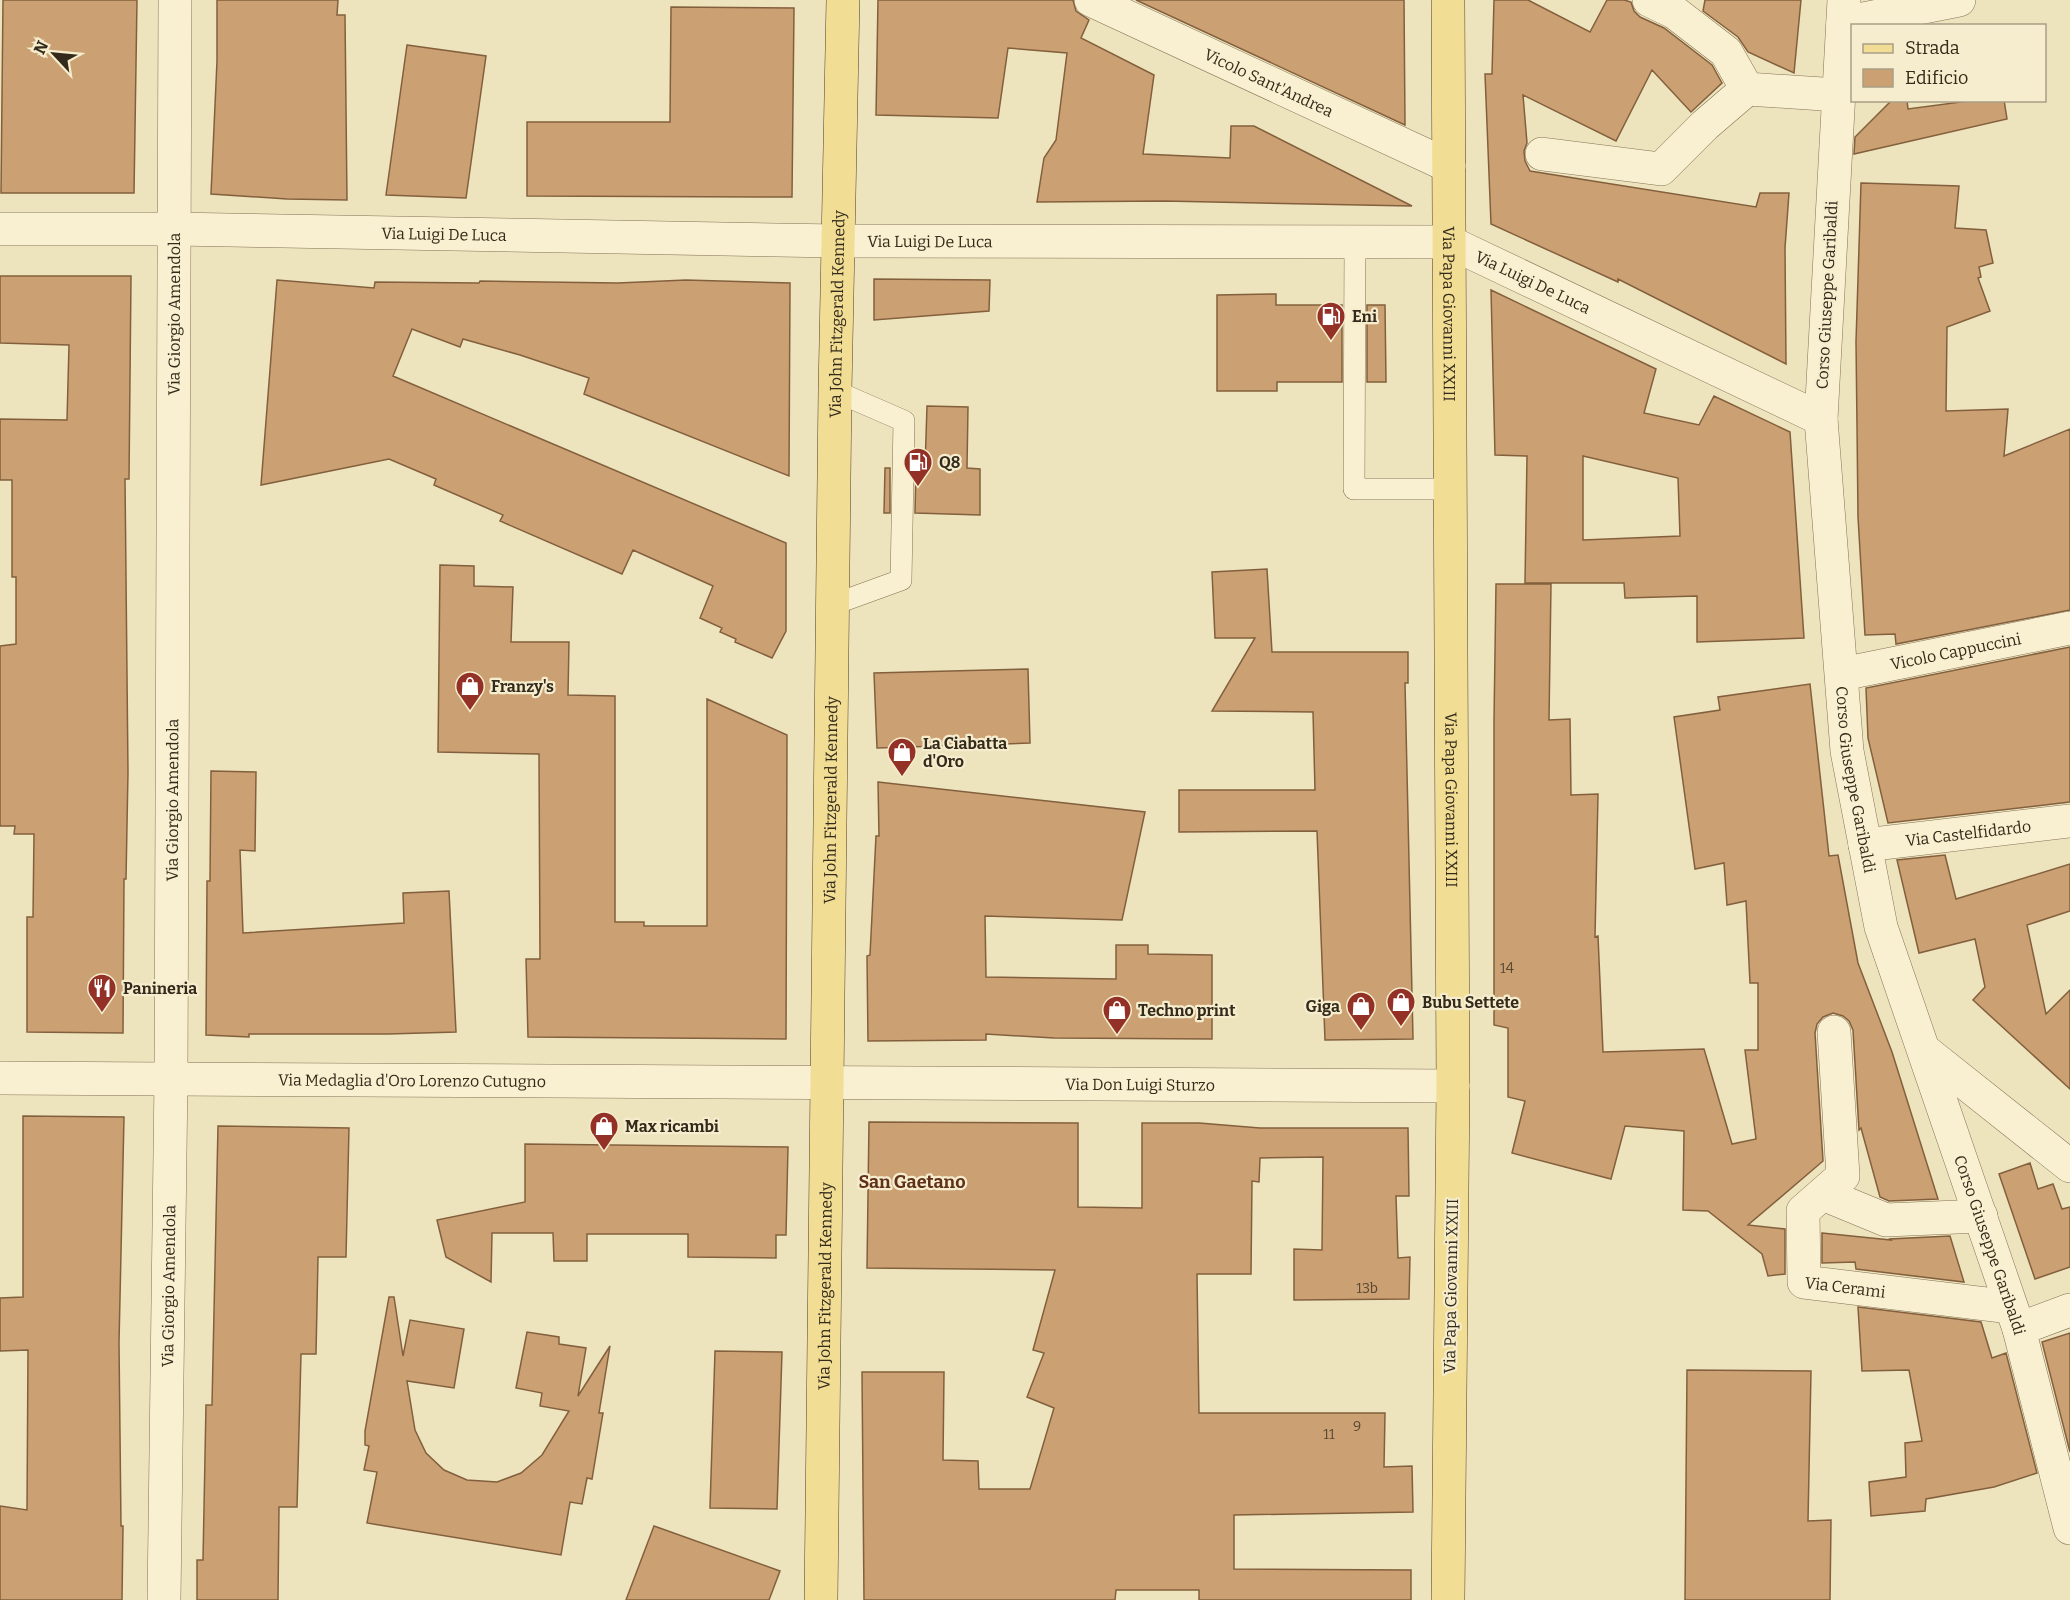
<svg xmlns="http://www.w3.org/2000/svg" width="2070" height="1600" viewBox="0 0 2070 1600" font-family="Bitter,serif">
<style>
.building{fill:#cba073;stroke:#83603d;stroke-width:1.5;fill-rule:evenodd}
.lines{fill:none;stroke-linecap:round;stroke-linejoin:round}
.service-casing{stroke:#857357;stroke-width:22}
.minor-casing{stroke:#857357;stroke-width:34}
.primary-casing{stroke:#52412b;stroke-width:34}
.service{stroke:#f8f0d0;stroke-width:21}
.minor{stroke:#f8f0d0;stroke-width:33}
.primary{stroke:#f1dd94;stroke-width:33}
.labels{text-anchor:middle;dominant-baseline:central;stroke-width:4.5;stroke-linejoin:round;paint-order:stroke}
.number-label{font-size:14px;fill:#5a4831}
.street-label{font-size:16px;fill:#342a1b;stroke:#f5edcd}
.poi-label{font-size:16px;font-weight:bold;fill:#342a1b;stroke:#f5edcd;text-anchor:start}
.neighbourhood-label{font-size:18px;font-weight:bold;fill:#60301b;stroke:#f5edcd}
</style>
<rect width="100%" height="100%" fill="#ede3bd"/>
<path class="building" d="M 3,0 L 137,0 L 134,193 L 1,193 Z
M 217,0 L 338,0 L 337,15 L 345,15 L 347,200 L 287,199 L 211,194 L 217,61 Z
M 878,0 L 1073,0 L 1076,11 L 1089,20 L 1081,38 L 1154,75 L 1143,154 L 1230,158 L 1231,126 L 1254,126 L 1412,206 L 1164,201 L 1037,202 L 1044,158 L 1056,140 L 1067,53 L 1008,48 L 998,118 L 876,115 Z
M 1136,0 L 1404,0 L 1405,125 Z
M 1494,0 L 1528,0 L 1590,32 L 1607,0 L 1624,0 L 1631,2 L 1634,11 L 1640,17 L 1664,28 L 1712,65 L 1722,83 L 1691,112 L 1652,70 L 1616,141 L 1523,95 L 1527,143 L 1524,151 L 1525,161 L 1530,171 L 1756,207 L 1760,193 L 1789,193 L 1785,248 L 1786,364 L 1618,279 L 1618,282 L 1491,224 L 1485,74 L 1492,74 Z
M 1705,0 L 1801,0 L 1794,73 L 1748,52 L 1738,37 L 1703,11 Z
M 671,7 L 794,8 L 792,197 L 527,196 L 527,122 L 670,122 Z
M 407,45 L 486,56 L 466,198 L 386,195 Z
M 1892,100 L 1907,100 L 1908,109 L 1976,100 L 2004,100 L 2007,119 L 1854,154 L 1855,137 Z
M 1861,183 L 1959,186 L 1955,228 L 1986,230 L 1993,263 L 1979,267 L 1981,277 L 1978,278 L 1990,311 L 1947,327 L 1946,411 L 2008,409 L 2004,456 L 2070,429 L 2070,610 L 1896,644 L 1895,634 L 1865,635 L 1858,517 L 1857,426 L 1856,342 Z
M 0,276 L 131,276 L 129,479 L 125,479 L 128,772 L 126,879 L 124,879 L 123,1033 L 27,1032 L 27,917 L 33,917 L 34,834 L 14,834 L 15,826 L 0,826 L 0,646 L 16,644 L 16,577 L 12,577 L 12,480 L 0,480 L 0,419 L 67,420 L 69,345 L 0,343 Z
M 874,279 L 990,280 L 989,311 L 874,320 Z
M 277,280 L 374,288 L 375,282 L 479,283 L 480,281 L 618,283 L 686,280 L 790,283 L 789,476 L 584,394 L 589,378 L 520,355 L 463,339 L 460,347 L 412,329 L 393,376 L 786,543 L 786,631 L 772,658 L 735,642 L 736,639 L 720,632 L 722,628 L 700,618 L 713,586 L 633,550 L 622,574 L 500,521 L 503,515 L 434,485 L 436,479 L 389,459 L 261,485 Z
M 1491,290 L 1656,369 L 1644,413 L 1699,425 L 1714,396 L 1790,432 L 1804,638 L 1697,642 L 1697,596 L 1625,598 L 1624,583 L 1525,583 L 1527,456 L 1495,455 ZM 1583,456 L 1678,478 L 1680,536 L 1583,540 Z
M 1276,294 L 1276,305 L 1342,305 L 1342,382 L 1277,382 L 1277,391 L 1217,391 L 1217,295 Z
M 1367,305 L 1385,305 L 1386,382 L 1367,382 Z
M 927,406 L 968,407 L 967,468 L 980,469 L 980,515 L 915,513 L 916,468 L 925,468 Z
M 885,468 L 890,468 L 890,513 L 884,513 Z
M 440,565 L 474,566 L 474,586 L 513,587 L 511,642 L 569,642 L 568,695 L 615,696 L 615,922 L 644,922 L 644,926 L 707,926 L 707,699 L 787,735 L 786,1039 L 528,1037 L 526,959 L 540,959 L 539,754 L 438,752 Z
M 1267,569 L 1272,652 L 1408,652 L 1408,683 L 1405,683 L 1413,1039 L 1325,1040 L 1317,831 L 1179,832 L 1179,790 L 1315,790 L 1313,712 L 1212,711 L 1255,638 L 1215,638 L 1212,572 Z
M 1496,584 L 1551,584 L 1549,720 L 1570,719 L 1571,795 L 1598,794 L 1595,937 L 1598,936 L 1603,1052 L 1704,1049 L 1732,1144 L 1756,1139 L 1745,1050 L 1758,1050 L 1758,983 L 1750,983 L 1746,901 L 1727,905 L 1724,863 L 1695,869 L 1674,717 L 1720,710 L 1718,697 L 1810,684 L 1829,856 L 1838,855 L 1858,963 L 1892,1052 L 1938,1199 L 1889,1201 L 1880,1197 L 1861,1128 L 1859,1130 L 1853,1030 L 1849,1021 L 1843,1016 L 1833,1013 L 1823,1017 L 1817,1024 L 1815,1033 L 1823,1161 L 1748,1225 L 1785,1229 L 1785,1274 L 1768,1276 L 1762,1254 L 1708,1211 L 1683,1210 L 1684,1131 L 1625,1126 L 1611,1179 L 1512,1153 L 1525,1101 L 1508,1097 L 1508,1028 L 1494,1025 L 1494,721 Z
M 2070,647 L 2070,802 L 1888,823 L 1868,738 L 1866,688 Z
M 1028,669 L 1030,743 L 877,748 L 874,673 Z
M 211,771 L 256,772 L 255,851 L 240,850 L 243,933 L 404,923 L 403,893 L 449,891 L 456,1032 L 388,1034 L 249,1034 L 249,1037 L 206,1035 L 207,881 L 210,881 Z
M 878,782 L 1145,812 L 1122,920 L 985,916 L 986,977 L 1116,979 L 1116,945 L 1148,945 L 1148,954 L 1212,955 L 1212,1039 L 1054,1038 L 986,1034 L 986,1040 L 868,1041 L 867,956 L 870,955 L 876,836 L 879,836 Z
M 1945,855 L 1956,899 L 2070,864 L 2070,911 L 2027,925 L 2046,1014 L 2070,990 L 2070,1089 L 1973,1000 L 1985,987 L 1975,939 L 1919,953 L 1897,860 Z
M 23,1116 L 124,1117 L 119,1343 L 121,1526 L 123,1526 L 122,1600 L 0,1600 L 0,1506 L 27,1510 L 28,1350 L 0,1351 L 0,1298 L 23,1297 Z
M 869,1122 L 1078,1123 L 1078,1207 L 1142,1208 L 1142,1123 L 1199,1123 L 1260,1128 L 1408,1128 L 1409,1196 L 1396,1196 L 1398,1258 L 1410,1257 L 1409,1299 L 1294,1300 L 1294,1249 L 1322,1250 L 1323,1157 L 1260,1158 L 1259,1182 L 1252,1181 L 1251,1274 L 1197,1274 L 1199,1413 L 1385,1413 L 1384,1467 L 1412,1466 L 1413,1512 L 1234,1515 L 1234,1569 L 1411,1570 L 1411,1600 L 1199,1600 L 1199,1590 L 1116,1590 L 1115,1600 L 864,1600 L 862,1372 L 944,1372 L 943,1460 L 978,1461 L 979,1489 L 1030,1489 L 1054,1408 L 1027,1397 L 1044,1353 L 1033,1350 L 1055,1270 L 867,1268 Z
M 218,1126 L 349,1128 L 346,1257 L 318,1257 L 316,1354 L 301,1354 L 297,1507 L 279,1507 L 278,1600 L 197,1600 L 197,1560 L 203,1560 L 206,1405 L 212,1405 Z
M 525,1144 L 788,1147 L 786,1235 L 776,1235 L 776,1258 L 688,1257 L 688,1234 L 587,1234 L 587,1261 L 554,1261 L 553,1233 L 492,1233 L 491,1282 L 446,1257 L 437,1220 L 525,1202 Z
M 2030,1163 L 2038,1189 L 2053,1184 L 2062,1209 L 2070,1207 L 2070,1267 L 2035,1279 L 1999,1174 Z
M 1822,1233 L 1891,1240 L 1890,1239 L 1950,1236 L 1964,1282 L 1856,1269 L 1855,1262 L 1822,1263 Z
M 389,1297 L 394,1297 L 403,1356 L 410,1320 L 464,1329 L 454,1388 L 407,1381 L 415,1430 L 426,1453 L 444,1470 L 467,1480 L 497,1482 L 521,1473 L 542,1455 L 569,1411 L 540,1406 L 542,1393 L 516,1388 L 527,1332 L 559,1337 L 559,1344 L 586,1348 L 578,1396 L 610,1346 L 599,1413 L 603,1413 L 592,1479 L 587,1478 L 582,1504 L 570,1502 L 561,1555 L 367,1523 L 377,1472 L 364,1470 L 369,1446 L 365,1445 L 365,1431 Z
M 1858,1307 L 1981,1322 L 1992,1358 L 2006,1353 L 2037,1473 L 1994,1487 L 1926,1499 L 1925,1511 L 1871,1516 L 1869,1482 L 1906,1477 L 1905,1443 L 1922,1441 L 1909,1370 L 1862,1371 Z
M 2070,1333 L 2070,1452 L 2042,1342 Z
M 715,1351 L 782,1352 L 777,1509 L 710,1508 Z
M 1687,1370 L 1811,1371 L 1808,1521 L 1831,1520 L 1830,1600 L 1685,1600 Z
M 654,1526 L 780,1571 L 769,1600 L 626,1600 Z"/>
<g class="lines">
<g class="service-casing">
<path id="service" d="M 1355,242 L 1354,489 L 1450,489
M 832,605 L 901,580 L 904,421 L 835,391"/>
</g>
<g class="minor-casing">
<g id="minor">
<path id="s1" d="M 1091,0 L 1449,166"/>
<path d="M 1649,0 L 1674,12 L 1726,52 L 1747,89 L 1838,95"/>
<path id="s2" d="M 1844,0 L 1821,419 L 1847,751 L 1881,927 L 2019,1329 L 2070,1528"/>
<path d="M 1843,23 L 1959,0"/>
<path d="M 1542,154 L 1661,169 L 1705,125 L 1747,89"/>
<path id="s3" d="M 0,229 L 175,229 L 837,241 L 1449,242 L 1821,419"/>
<path id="s4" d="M 1842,674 L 2070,628"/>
<path id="s5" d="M 1865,845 L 2070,821"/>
<path id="s6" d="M 1834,1032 L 1843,1176 L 1803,1211 L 1804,1282 L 2011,1307"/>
<path d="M 1925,1051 L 2070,1166"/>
<path id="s7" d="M 0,1078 L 1453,1086"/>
<path d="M 1823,1194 L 1886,1220 L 1981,1216"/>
<path d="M 2019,1329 L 2070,1310"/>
<path id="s8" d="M 164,1600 L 171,1079 L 175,0"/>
</g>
</g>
<g class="primary-casing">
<g id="primary">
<path id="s9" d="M 1448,0 L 1453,1086 L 1448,1600"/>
<path id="s10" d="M 821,1600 L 835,391 L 843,0"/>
</g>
</g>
<use href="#service" class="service"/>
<use href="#minor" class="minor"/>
<use href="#primary" class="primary"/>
</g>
<defs>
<g id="fuel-pin" transform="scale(1.5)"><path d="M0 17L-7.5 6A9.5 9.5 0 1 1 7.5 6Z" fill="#933127" stroke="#f5edcd"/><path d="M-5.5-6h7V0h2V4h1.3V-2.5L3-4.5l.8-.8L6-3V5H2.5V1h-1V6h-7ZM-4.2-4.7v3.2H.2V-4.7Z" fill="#fff"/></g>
<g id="shop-pin" transform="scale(1.5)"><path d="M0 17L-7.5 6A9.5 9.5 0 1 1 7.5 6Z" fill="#933127" stroke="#f5edcd"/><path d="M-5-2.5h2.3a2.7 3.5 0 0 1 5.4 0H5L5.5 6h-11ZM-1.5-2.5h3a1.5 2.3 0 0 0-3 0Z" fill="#fff"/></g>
<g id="restaurant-pin" transform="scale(1.5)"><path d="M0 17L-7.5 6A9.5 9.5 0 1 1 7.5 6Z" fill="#933127" stroke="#f5edcd"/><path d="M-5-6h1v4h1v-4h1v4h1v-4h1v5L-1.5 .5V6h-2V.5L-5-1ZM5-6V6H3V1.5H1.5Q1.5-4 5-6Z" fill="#fff"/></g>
</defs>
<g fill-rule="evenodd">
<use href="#fuel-pin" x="1331" y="316"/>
<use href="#fuel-pin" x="918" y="462"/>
<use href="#shop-pin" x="470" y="686"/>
<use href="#shop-pin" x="902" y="752"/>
<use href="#restaurant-pin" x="102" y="988"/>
<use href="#shop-pin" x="1401" y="1002"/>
<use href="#shop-pin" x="1361" y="1006"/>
<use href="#shop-pin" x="1117" y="1010"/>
<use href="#shop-pin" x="604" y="1126"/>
</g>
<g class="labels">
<g class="number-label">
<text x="1507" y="968">14</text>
<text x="1367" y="1288">13b</text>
<text x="1357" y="1426">9</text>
<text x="1329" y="1434">11</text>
</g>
<g class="street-label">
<text stroke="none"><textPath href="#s1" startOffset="196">Vicolo Sant'Andrea</textPath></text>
<text stroke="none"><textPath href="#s3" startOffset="444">Via Luigi De Luca</textPath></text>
<text stroke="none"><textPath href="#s3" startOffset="930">Via Luigi De Luca</textPath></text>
<text stroke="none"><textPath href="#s3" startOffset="1542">Via Luigi De Luca</textPath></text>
<text transform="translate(1827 295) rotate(-87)">Corso Giuseppe Garibaldi</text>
<text stroke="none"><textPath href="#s8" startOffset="1286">Via Giorgio Amendola</textPath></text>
<text stroke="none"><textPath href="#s10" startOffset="1286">Via John Fitzgerald Kennedy</textPath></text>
<text stroke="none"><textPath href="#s9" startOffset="314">Via Papa Giovanni XXIII</textPath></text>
<text stroke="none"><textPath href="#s4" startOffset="116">Vicolo Cappuccini</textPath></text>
<text stroke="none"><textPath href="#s2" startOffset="782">Corso Giuseppe Garibaldi</textPath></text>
<text stroke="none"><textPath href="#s8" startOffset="800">Via Giorgio Amendola</textPath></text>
<text stroke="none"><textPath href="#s10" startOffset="800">Via John Fitzgerald Kennedy</textPath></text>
<text stroke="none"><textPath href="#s9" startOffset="800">Via Papa Giovanni XXIII</textPath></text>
<text stroke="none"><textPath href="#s5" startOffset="104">Via Castelfidardo</textPath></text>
<text stroke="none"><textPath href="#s7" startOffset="412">Via Medaglia d'Oro Lorenzo Cutugno</textPath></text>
<text stroke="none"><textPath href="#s7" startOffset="1140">Via Don Luigi Sturzo</textPath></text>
<text stroke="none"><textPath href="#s2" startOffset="1268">Corso Giuseppe Garibaldi</textPath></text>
<text stroke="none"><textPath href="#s6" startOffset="310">Via Cerami</textPath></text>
<text stroke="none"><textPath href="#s8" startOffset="314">Via Giorgio Amendola</textPath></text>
<text stroke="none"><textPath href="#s10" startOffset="314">Via John Fitzgerald Kennedy</textPath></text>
<text transform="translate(1451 1286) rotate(-89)">Via Papa Giovanni XXIII</text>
</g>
<g class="poi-label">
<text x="1352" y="316">Eni</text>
<text x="939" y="462">Q8</text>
<text x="491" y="686">Franzy's</text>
<text x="923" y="743">La Ciabatta<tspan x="923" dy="18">d'Oro</tspan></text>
<text x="123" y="988">Panineria</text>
<text x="1422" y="1002">Bubu Settete</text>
<text x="1340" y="1006" text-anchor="end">Giga</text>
<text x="1138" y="1010">Techno print</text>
<text x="625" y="1126">Max ricambi</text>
</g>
<g class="neighbourhood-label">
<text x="912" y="1182">San Gaetano</text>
</g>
</g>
<rect x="1851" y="24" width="195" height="78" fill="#f5edcd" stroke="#a89f86" stroke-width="1.5"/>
<rect x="1863" y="44" width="30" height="9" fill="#f1dd94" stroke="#a89f86" stroke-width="1.5"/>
<text x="1905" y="54" font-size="18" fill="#342a1b">Strada</text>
<rect x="1863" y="69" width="30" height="18" fill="#cba073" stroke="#a89f86" stroke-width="1.5"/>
<text x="1905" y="84" font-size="18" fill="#342a1b">Edificio</text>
<g transform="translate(54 54) rotate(296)" stroke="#f5edcd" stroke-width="4.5" paint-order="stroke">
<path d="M0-4.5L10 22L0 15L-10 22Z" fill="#342a1b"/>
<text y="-9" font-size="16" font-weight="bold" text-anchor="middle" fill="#342a1b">N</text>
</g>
</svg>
